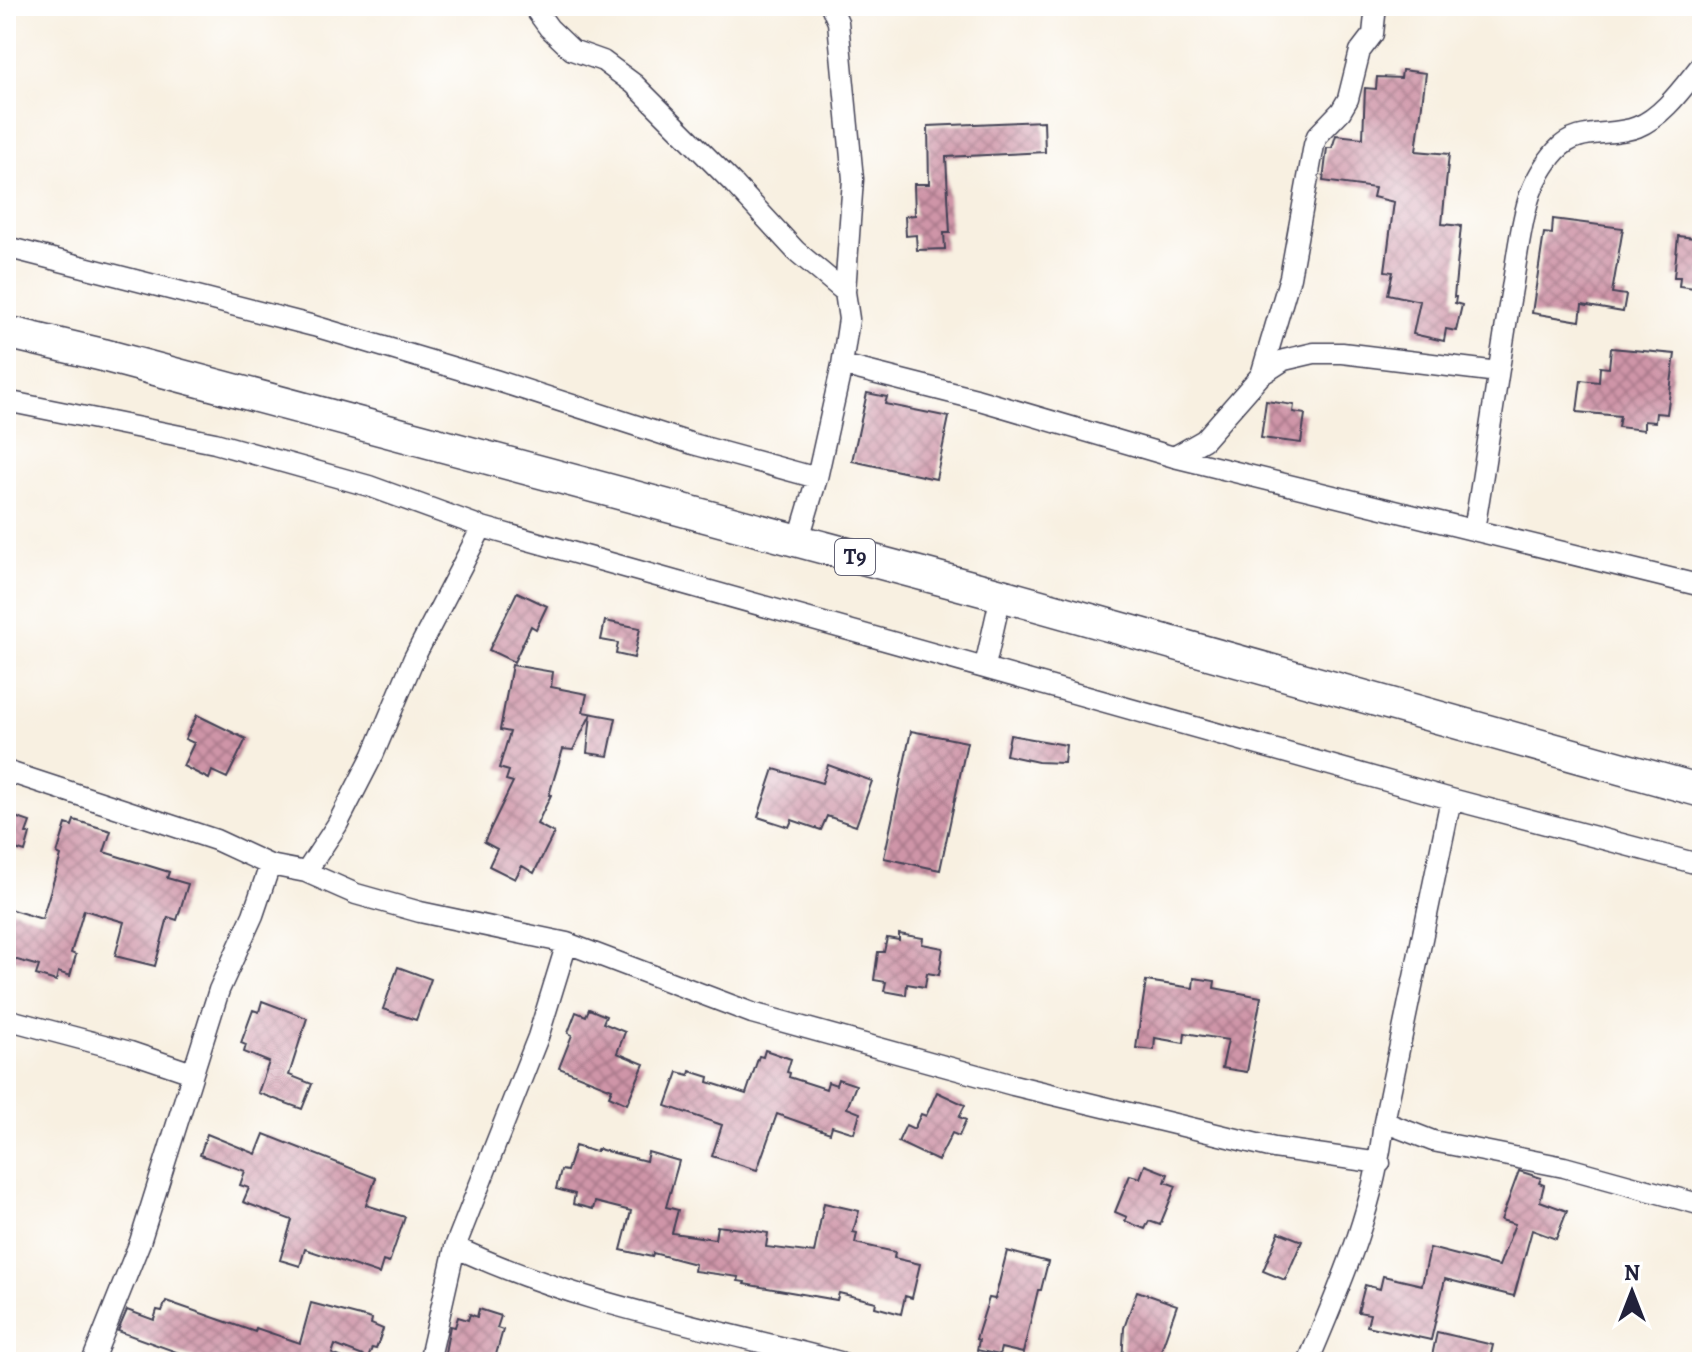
<svg xmlns="http://www.w3.org/2000/svg" width="1708" height="1368" viewBox="0 0 1708 1368" font-family="Alegreya,serif">
<style>
.building{fill:url(#building-cross-hatch)}
.lines{fill:none;stroke-linecap:round;stroke-linejoin:round}
.minor-casing{stroke:#424154;stroke-width:23}
.trunk-casing{stroke:#424154;stroke-width:35}
.minor{stroke:#fff;stroke-width:20}
.trunk{stroke:#fff;stroke-width:32}
.labels{text-anchor:middle;dominant-baseline:central;stroke-width:6;stroke-linejoin:round;paint-order:stroke}
.shield{fill:#fff;stroke:#646476;stroke-width:2}
.shield-label{font-size:22px;font-weight:bold;fill:#22223b}
</style>
<defs>
<pattern id="building-cross-hatch" width="8" height="8" patternUnits="userSpaceOnUse" patternTransform="scale(2)"><rect width="8" height="8" fill="#cf95a8"/><path d="M0 0l8 8M0 8l8-8" fill="none" stroke="#a8798a"/></pattern>
</defs>
<rect width="100%" height="100%" fill="#fff"/>
<filter id="ink" filterUnits="userSpaceOnUse"><feTurbulence type="fractalNoise" baseFrequency=".0125" numOctaves="2"/><feDisplacementMap in="SourceGraphic" scale="16" xChannelSelector="R" yChannelSelector="G"/><feConvolveMatrix kernelMatrix="1 2 1 2 8 2 1 2 1" color-interpolation-filters="sRGB"/></filter>
<filter id="wash" filterUnits="userSpaceOnUse"><feTurbulence type="fractalNoise" baseFrequency=".006" numOctaves="4" result="noise"/><feDisplacementMap in="SourceGraphic" scale="32" xChannelSelector="R" yChannelSelector="G"/><feGaussianBlur stdDeviation="1.8" result="paint"/><feColorMatrix in="noise" values="0 0 0 0 0 0 0 0 0 0 0 0 0 0 0 0 0 1.4 0 .05"/><feComposite in="paint" operator="in"/></filter>
<g filter="url(#wash)">
<rect width="100%" height="100%" fill="#f8f0e1"/>
<g id="blocks">
<path class="building" d="M 1402,70 L 1426,73 L 1416,151 L 1449,154 L 1442,224 L 1461,226 L 1454,297 L 1456,297 L 1455,303 L 1462,305 L 1456,331 L 1446,329 L 1444,341 L 1413,334 L 1420,301 L 1388,294 L 1393,272 L 1385,271 L 1394,202 L 1373,197 L 1375,188 L 1323,181 L 1327,148 L 1332,148 L 1336,135 L 1363,138 L 1365,88 L 1376,89 L 1377,77 L 1401,78 Z
M 1044,121 L 1045,152 L 946,157 L 950,233 L 944,233 L 945,249 L 917,250 L 916,235 L 906,236 L 905,216 L 915,215 L 914,184 L 929,184 L 928,126 Z
M 1553,219 L 1623,228 L 1612,293 L 1626,295 L 1623,312 L 1582,305 L 1580,321 L 1532,313 L 1544,233 L 1552,234 Z
M 1678,236 L 1702,239 L 1702,289 L 1679,286 L 1680,277 L 1674,277 Z
M 1611,348 L 1675,354 L 1667,414 L 1656,413 L 1655,422 L 1644,421 L 1644,430 L 1618,427 L 1620,416 L 1577,412 L 1581,380 L 1599,382 L 1600,367 L 1609,368 Z
M 867,393 L 887,397 L 885,404 L 949,417 L 936,479 L 852,461 Z
M 1266,401 L 1294,405 L 1293,412 L 1305,414 L 1301,443 L 1261,438 Z
M 517,592 L 547,606 L 536,629 L 531,626 L 514,662 L 489,650 Z
M 605,621 L 640,628 L 634,658 L 616,654 L 618,643 L 601,640 Z
M 512,665 L 553,672 L 551,687 L 587,694 L 583,712 L 616,718 L 608,756 L 587,753 L 591,714 L 573,750 L 563,749 L 549,795 L 551,795 L 537,824 L 554,833 L 534,873 L 522,866 L 515,879 L 489,866 L 497,849 L 484,842 L 513,782 L 506,780 L 509,771 L 499,768 L 510,732 L 500,730 Z
M 197,715 L 246,739 L 227,778 L 212,771 L 209,779 L 183,766 L 194,743 L 185,739 Z
M 911,731 L 967,742 L 940,870 L 884,858 Z
M 1010,735 L 1066,745 L 1064,763 L 1038,762 L 1006,755 Z
M 828,765 L 872,781 L 856,826 L 827,816 L 821,830 L 792,820 L 789,827 L 758,817 L 774,769 L 822,783 Z
M 6,814 L 30,822 L 26,833 L 30,834 L 25,852 L 6,846 Z
M 74,820 L 111,831 L 104,852 L 169,872 L 167,878 L 188,884 L 177,920 L 168,917 L 155,966 L 115,956 L 124,922 L 84,910 L 71,953 L 76,955 L 70,976 L 58,972 L 56,981 L 36,975 L 39,966 L 6,957 L 6,908 L 42,919 L 61,856 L 57,854 L 66,824 L 72,826 Z
M 899,934 L 923,938 L 922,944 L 943,948 L 939,975 L 927,973 L 925,987 L 907,984 L 906,995 L 884,991 L 886,982 L 874,980 L 878,952 L 884,952 L 887,938 L 899,940 Z
M 398,967 L 431,979 L 416,1020 L 383,1009 Z
M 1194,978 L 1215,981 L 1214,988 L 1261,997 L 1247,1072 L 1222,1068 L 1228,1040 L 1185,1033 L 1184,1043 L 1155,1038 L 1154,1050 L 1136,1048 L 1146,981 L 1193,988 Z
M 262,1001 L 307,1018 L 289,1075 L 312,1084 L 302,1109 L 258,1093 L 269,1062 L 244,1052 L 246,1045 L 241,1043 L 253,1010 L 259,1012 Z
M 589,1009 L 606,1016 L 603,1023 L 625,1032 L 617,1053 L 644,1064 L 627,1104 L 609,1096 L 612,1089 L 559,1068 L 572,1035 L 568,1033 L 576,1012 L 586,1016 Z
M 765,1050 L 791,1059 L 787,1072 L 790,1073 L 789,1077 L 826,1089 L 828,1082 L 836,1085 L 838,1079 L 856,1085 L 847,1108 L 860,1113 L 854,1133 L 832,1126 L 830,1133 L 777,1114 L 757,1170 L 712,1156 L 722,1125 L 666,1106 L 678,1072 L 689,1075 L 690,1071 L 709,1077 L 708,1082 L 746,1094 L 759,1056 L 763,1057 Z
M 937,1092 L 965,1105 L 959,1117 L 966,1120 L 959,1136 L 952,1133 L 938,1161 L 898,1142 L 906,1125 L 914,1129 L 921,1114 L 926,1116 Z
M 207,1134 L 256,1154 L 264,1134 L 376,1178 L 366,1205 L 405,1217 L 389,1263 L 383,1261 L 379,1274 L 305,1249 L 300,1266 L 280,1260 L 292,1220 L 243,1202 L 249,1188 L 240,1185 L 245,1171 L 200,1155 Z
M 575,1146 L 596,1152 L 598,1149 L 646,1161 L 648,1152 L 679,1161 L 666,1207 L 678,1210 L 672,1233 L 715,1239 L 717,1226 L 750,1230 L 768,1233 L 766,1247 L 814,1253 L 824,1203 L 859,1211 L 853,1232 L 857,1233 L 855,1243 L 895,1252 L 894,1258 L 920,1264 L 912,1298 L 905,1296 L 901,1314 L 875,1307 L 876,1302 L 839,1293 L 837,1300 L 744,1284 L 745,1282 L 738,1281 L 739,1277 L 694,1271 L 695,1264 L 653,1253 L 652,1257 L 621,1250 L 631,1211 L 595,1202 L 593,1209 L 573,1204 L 575,1194 L 556,1189 L 561,1170 L 567,1171 Z
M 1145,1165 L 1168,1174 L 1165,1182 L 1176,1186 L 1160,1225 L 1149,1221 L 1145,1229 L 1125,1221 L 1127,1217 L 1115,1212 L 1130,1175 L 1140,1178 Z
M 1519,1171 L 1541,1178 L 1539,1183 L 1544,1185 L 1540,1201 L 1567,1211 L 1556,1239 L 1532,1230 L 1514,1296 L 1445,1279 L 1431,1340 L 1367,1326 L 1370,1314 L 1358,1312 L 1365,1285 L 1380,1289 L 1383,1276 L 1422,1285 L 1430,1248 L 1499,1266 L 1515,1224 L 1501,1220 Z
M 1279,1232 L 1302,1241 L 1285,1280 L 1263,1271 Z
M 1007,1251 L 1048,1262 L 1041,1290 L 1038,1290 L 1023,1353 L 1001,1348 L 999,1355 L 977,1350 L 979,1340 L 976,1339 L 989,1298 L 995,1299 Z
M 1137,1291 L 1177,1305 L 1157,1362 L 1122,1362 L 1124,1328 Z
M 166,1301 L 255,1332 L 256,1328 L 300,1343 L 311,1303 L 372,1319 L 371,1324 L 383,1329 L 376,1349 L 372,1348 L 368,1358 L 335,1345 L 332,1354 L 346,1359 L 345,1362 L 204,1362 L 118,1331 L 127,1310 L 154,1320 L 157,1310 L 162,1311 Z
M 479,1309 L 501,1316 L 497,1328 L 503,1330 L 495,1358 L 488,1356 L 486,1362 L 457,1362 L 444,1358 L 450,1326 L 455,1327 L 458,1317 L 468,1320 L 470,1314 L 477,1317 Z
M 1437,1332 L 1493,1345 L 1489,1362 L 1456,1362 L 1432,1356 Z"/>
</g>
</g>
<g filter="url(#ink)">
<use href="#blocks" fill-opacity="0" stroke="#424154" stroke-width="2"/>
<g class="lines">
<g class="minor-casing">
<path id="minor" d="M 533,6 L 549,28 L 572,50 L 603,61 L 634,84 L 734,184 L 796,251 L 845,292
M 1701,6 L 1702,7
M 6,247 L 314,326 L 495,380 L 693,444 L 817,478
M 842,365 L 976,399 L 1174,457 L 1702,586
M 1261,375 L 1290,277 L 1314,145 L 1317,136 L 1341,111 L 1348,99 L 1360,51 L 1373,34 L 1376,6
M 6,401 L 215,443 L 369,486 L 482,527 L 1451,799 L 1702,865
M 1174,457 L 1204,440 L 1261,375 L 1284,360 L 1314,353 L 1342,353 L 1498,372
M 1474,530 C 1487,453 1497,377 1510,300 C 1516,267 1519,230 1529,198 C 1534,182 1545,163 1556,151 C 1578,126 1610,138 1637,127 C 1663,117 1684,86 1702,64
M 798,542 L 817,478 L 842,365 L 849,319 L 845,292 L 853,179 L 838,22 L 831,6
M 985,666 L 1001,595
M 6,771 L 216,840 L 270,865 L 306,872 L 356,894 L 420,912 L 567,943 L 752,1013 L 1013,1085 L 1274,1148 L 1380,1163
M 306,872 L 337,825 L 373,755 L 414,658 L 482,527
M 6,1019 L 130,1052 L 192,1073
M 1384,1122 L 1433,1141 L 1564,1167 L 1702,1205
M 455,1247 C 576,1304 711,1328 840,1362
M 92,1362 L 140,1242 L 219,990 L 253,915 L 270,865
M 429,1362 L 455,1247 L 538,1037 L 567,943
M 1308,1362 C 1341,1284 1375,1207 1384,1122 L 1451,799"/>
</g>
<g class="trunk-casing">
<path id="trunk" d="M 6,332 L 103,355 L 1001,595 L 1702,791"/>
</g>
<use href="#minor" class="minor"/>
<use href="#trunk" class="trunk"/>
</g>
</g>
<g class="labels">
<rect class="shield" x="835" y="539" width="40" height="36" rx="6"/>
<g class="shield-label">
<text x="855" y="557">T9</text>
</g>
</g>
<rect width="1708" height="1368" fill="none" stroke="#fff" stroke-width="32"/>
<g transform="translate(1632 1292)" stroke="#ffffff" stroke-width="6" paint-order="stroke">
<path d="M0-6L14 30L0 20L-14 30Z" fill="#22223b"/>
<text y="-12" font-size="22" font-weight="bold" text-anchor="middle" fill="#22223b">N</text>
</g>
</svg>
